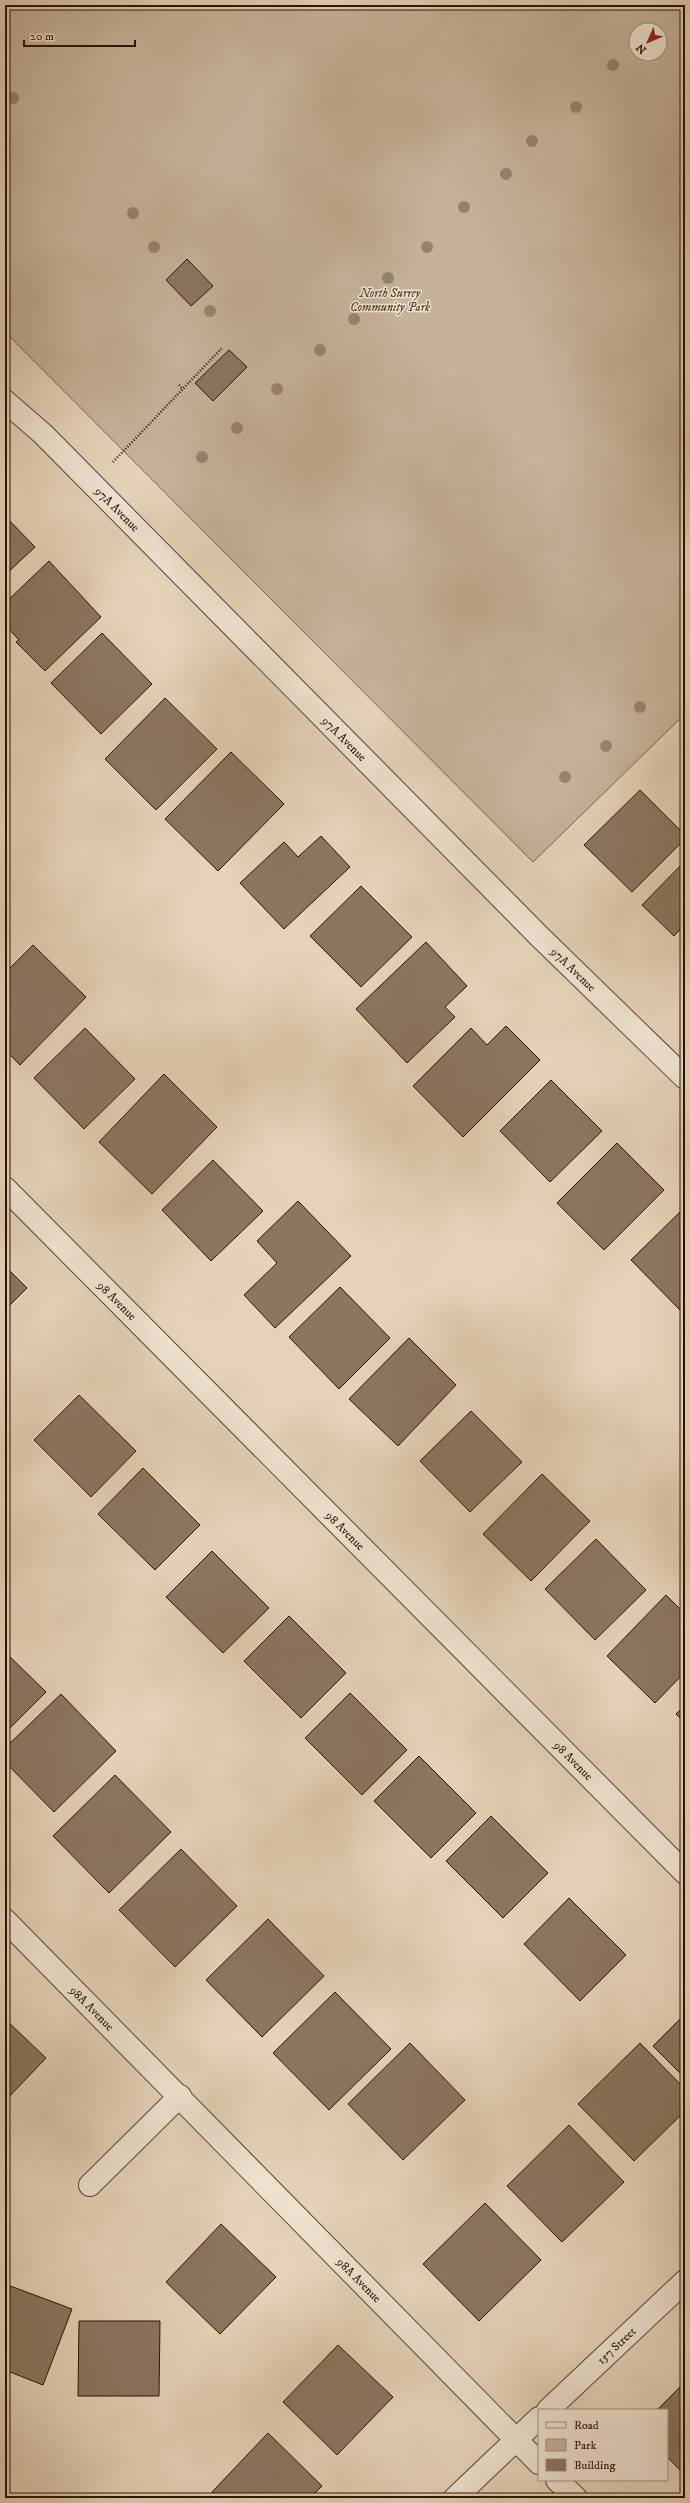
<svg xmlns="http://www.w3.org/2000/svg" width="690" height="2503" viewBox="0 0 690 2503" font-family="'IM FELL DW Pica',serif">
<style>
.green{fill:#c5b299;stroke:#78624e;fill-rule:evenodd}
.building{fill:#8b7661;stroke:#2a1303}
.lines{fill:none;stroke-linecap:round;stroke-linejoin:round}
.minor-casing{stroke:#594330;stroke-width:24}
.path{stroke:#2a1303;stroke-width:2.5;stroke-dasharray:1 2;stroke-linecap:butt}
.minor{stroke:#eee2d1;stroke-width:22}
.tree{fill:#97836d}
.labels{text-anchor:middle;dominant-baseline:central;stroke-width:3;stroke-linejoin:round;paint-order:stroke}
.park-label{font-size:12px;font-style:italic;fill:#584330;stroke:#eee2d1}
.street-label{font-size:12px;fill:#2a1303;stroke:#eee2d1}
</style>
<rect width="100%" height="100%" fill="#e5d2b8"/>
<filter id="stains"><feTurbulence type="fractalNoise" baseFrequency=".005" numOctaves="4"/><feColorMatrix values="0 0 0 0 .2 0 0 0 0 .09 0 0 0 0 .02 0 0 0 .5 -.17"/></filter>
<radialGradient id="worn" r=".72"><stop offset=".6" stop-color="#630" stop-opacity="0"/><stop offset="1" stop-color="#630" stop-opacity=".3"/></radialGradient>
<path class="green" d="M 5,5 L 685,5 L 685,714 L 533,862 L 5,332 ZM 636,30 L 660,30 L 660,54 L 636,54 Z"/>
<path class="building" d="M 187,259 L 213,286 L 191,306 L 166,280 Z
M 229,350 L 247,367 L 213,401 L 195,383 Z
M 5,516 L 35,547 L 5,575 Z
M 49,561 L 101,617 L 45,671 L 16,642 L 19,640 L 5,625 L 5,603 Z
M 102,633 L 152,684 L 101,734 L 51,683 Z
M 165,698 L 217,749 L 156,810 L 105,759 Z
M 231,752 L 284,804 L 218,871 L 165,819 Z
M 640,790 L 685,835 L 685,839 L 632,892 L 584,845 Z
M 321,836 L 350,867 L 284,929 L 240,883 L 284,842 L 298,857 Z
M 685,861 L 685,924 L 674,936 L 642,905 Z
M 361,886 L 412,937 L 361,987 L 310,936 Z
M 426,942 L 467,986 L 445,1007 L 455,1017 L 407,1063 L 356,1009 Z
M 33,945 L 86,997 L 20,1065 L 5,1050 L 5,973 Z
M 506,1026 L 540,1060 L 463,1137 L 413,1086 L 471,1028 L 487,1045 Z
M 85,1028 L 135,1079 L 84,1129 L 34,1078 Z
M 164,1074 L 217,1127 L 152,1194 L 99,1142 Z
M 551,1080 L 602,1131 L 550,1182 L 500,1131 Z
M 617,1143 L 664,1190 L 604,1250 L 557,1203 Z
M 213,1160 L 263,1211 L 211,1261 L 162,1210 Z
M 298,1201 L 351,1256 L 275,1328 L 244,1295 L 277,1263 L 257,1241 Z
M 682,1210 L 685,1213 L 685,1307 L 681,1311 L 631,1260 Z
M 5,1266 L 27,1288 L 5,1310 Z
M 340,1287 L 390,1338 L 339,1389 L 289,1337 Z
M 409,1338 L 456,1385 L 398,1446 L 349,1399 Z
M 79,1395 L 136,1451 L 91,1497 L 34,1440 Z
M 471,1411 L 522,1462 L 470,1512 L 420,1461 Z
M 143,1468 L 200,1525 L 155,1570 L 98,1514 Z
M 542,1474 L 590,1521 L 531,1581 L 483,1534 Z
M 596,1539 L 646,1590 L 595,1640 L 545,1589 Z
M 212,1551 L 269,1608 L 223,1653 L 166,1597 Z
M 666,1595 L 685,1614 L 685,1672 L 655,1703 L 607,1656 Z
M 289,1616 L 346,1673 L 301,1718 L 244,1661 Z
M 5,1652 L 46,1692 L 5,1733 Z
M 350,1693 L 407,1750 L 362,1795 L 305,1738 Z
M 61,1694 L 116,1751 L 54,1812 L 5,1762 L 5,1748 Z
M 685,1705 L 685,1723 L 676,1714 Z
M 419,1756 L 476,1813 L 431,1858 L 374,1801 Z
M 115,1775 L 171,1832 L 109,1893 L 53,1836 Z
M 491,1816 L 548,1873 L 503,1918 L 446,1861 Z
M 181,1849 L 237,1906 L 175,1967 L 119,1910 Z
M 569,1898 L 626,1955 L 580,2001 L 524,1944 Z
M 268,1919 L 324,1976 L 262,2037 L 206,1980 Z
M 335,1992 L 391,2049 L 329,2110 L 273,2053 Z
M 685,2014 L 685,2078 L 653,2046 Z
M 5,2019 L 46,2058 L 5,2101 Z
M 410,2043 L 465,2100 L 403,2160 L 348,2104 Z
M 640,2043 L 685,2089 L 685,2111 L 634,2161 L 578,2104 Z
M 569,2125 L 624,2182 L 562,2242 L 507,2186 Z
M 485,2203 L 541,2260 L 479,2321 L 423,2264 Z
M 221,2224 L 276,2277 L 220,2334 L 166,2282 Z
M 5,2284 L 72,2309 L 43,2385 L 5,2370 Z
M 79,2321 L 160,2321 L 159,2396 L 78,2396 Z
M 338,2345 L 393,2397 L 337,2455 L 283,2402 Z
M 685,2382 L 685,2465 L 680,2470 L 667,2457 L 667,2410 L 657,2410 Z
M 268,2433 L 322,2486 L 310,2498 L 218,2498 L 212,2492 Z"/>
<g class="lines">
<g class="minor-casing">
<g id="minor">
<path id="s1" d="M 5,401 L 43,434 L 540,937 L 685,1078"/>
<path id="s2" d="M 5,1188 L 685,1873"/>
<path id="s3" d="M 5,1920 L 539,2463"/>
<path d="M 90,2185 L 180,2096"/>
<path id="s4" d="M 548,2410 L 685,2281"/>
<path d="M 557,2480 L 576,2498"/>
<path d="M 455,2498 L 539,2418"/>
</g>
</g>
<path class="path" d="M 179,385 L 183,389
M 113,462 L 222,348"/>
<use href="#minor" class="minor"/>
</g>
<g class="tree">
<circle cx="613" cy="65" r="6"/>
<circle cx="13" cy="98" r="6"/>
<circle cx="576" cy="107" r="6"/>
<circle cx="532" cy="141" r="6"/>
<circle cx="506" cy="174" r="6"/>
<circle cx="464" cy="207" r="6"/>
<circle cx="133" cy="213" r="6"/>
<circle cx="154" cy="247" r="6"/>
<circle cx="427" cy="247" r="6"/>
<circle cx="388" cy="278" r="6"/>
<circle cx="210" cy="311" r="6"/>
<circle cx="354" cy="319" r="6"/>
<circle cx="320" cy="350" r="6"/>
<circle cx="277" cy="389" r="6"/>
<circle cx="237" cy="428" r="6"/>
<circle cx="202" cy="457" r="6"/>
<circle cx="640" cy="707" r="6"/>
<circle cx="606" cy="746" r="6"/>
<circle cx="565" cy="777" r="6"/>
</g>
<g class="labels">
<g class="park-label">
<text x="390" y="293">North Surrey<tspan x="390" dy="14">Community Park</tspan></text>
</g>
<g class="street-label">
<text stroke="none"><textPath href="#s1" startOffset="156">97A Avenue</textPath></text>
<text stroke="none"><textPath href="#s1" startOffset="479">97A Avenue</textPath></text>
<text stroke="none"><textPath href="#s1" startOffset="804">97A Avenue</textPath></text>
<text stroke="none"><textPath href="#s2" startOffset="159">98 Avenue</textPath></text>
<text stroke="none"><textPath href="#s2" startOffset="483">98 Avenue</textPath></text>
<text stroke="none"><textPath href="#s2" startOffset="807">98 Avenue</textPath></text>
<text stroke="none"><textPath href="#s3" startOffset="124">98A Avenue</textPath></text>
<text stroke="none"><textPath href="#s3" startOffset="505">98A Avenue</textPath></text>
<text stroke="none"><textPath href="#s4" startOffset="94">157 Street</textPath></text>
</g>
</g>
<rect width="690" height="2503" fill="none" stroke="#e5d2b8" stroke-width="20"/>
<rect x="6" y="6" width="678" height="2491" fill="none" stroke="#2a1303" stroke-width="2"/>
<rect x="10" y="10" width="670" height="2483" fill="none" stroke="#2a1303"/>
<rect x="538" y="2409" width="130" height="72" fill="#eee2d1" stroke="#a08f7f"/>
<rect x="546" y="2422" width="20" height="6" fill="#eee2d1" stroke="#a08f7f"/>
<text x="574" y="2429" font-size="12" fill="#2a1303">Road</text>
<rect x="546" y="2439" width="20" height="12" fill="#c5b299" stroke="#a08f7f"/>
<text x="574" y="2449" font-size="12" fill="#2a1303">Park</text>
<rect x="546" y="2459" width="20" height="12" fill="#8b7661" stroke="#a08f7f"/>
<text x="574" y="2469" font-size="12" fill="#2a1303">Building</text>
<g transform="translate(648 42) rotate(225)"><circle r="19" fill="#eee2d1" stroke="#a08f7f"/>
<path d="M0-3L7 15L0 10L-7 15Z" fill="#8f2418"/>
<text y="-6" font-size="11" font-weight="bold" text-anchor="middle" fill="#2a1303">N</text>
</g>
<path d="M24 40v6h111v-6" fill="none" stroke="#2a1303" stroke-width="2"/>
<text x="30" y="40" font-size="12" fill="#2a1303" stroke="#eee2d1" stroke-width="3" paint-order="stroke">20 m</text>
<rect width="100%" height="100%" filter="url(#stains)"/>
<rect width="100%" height="100%" fill="url(#worn)"/>
</svg>
